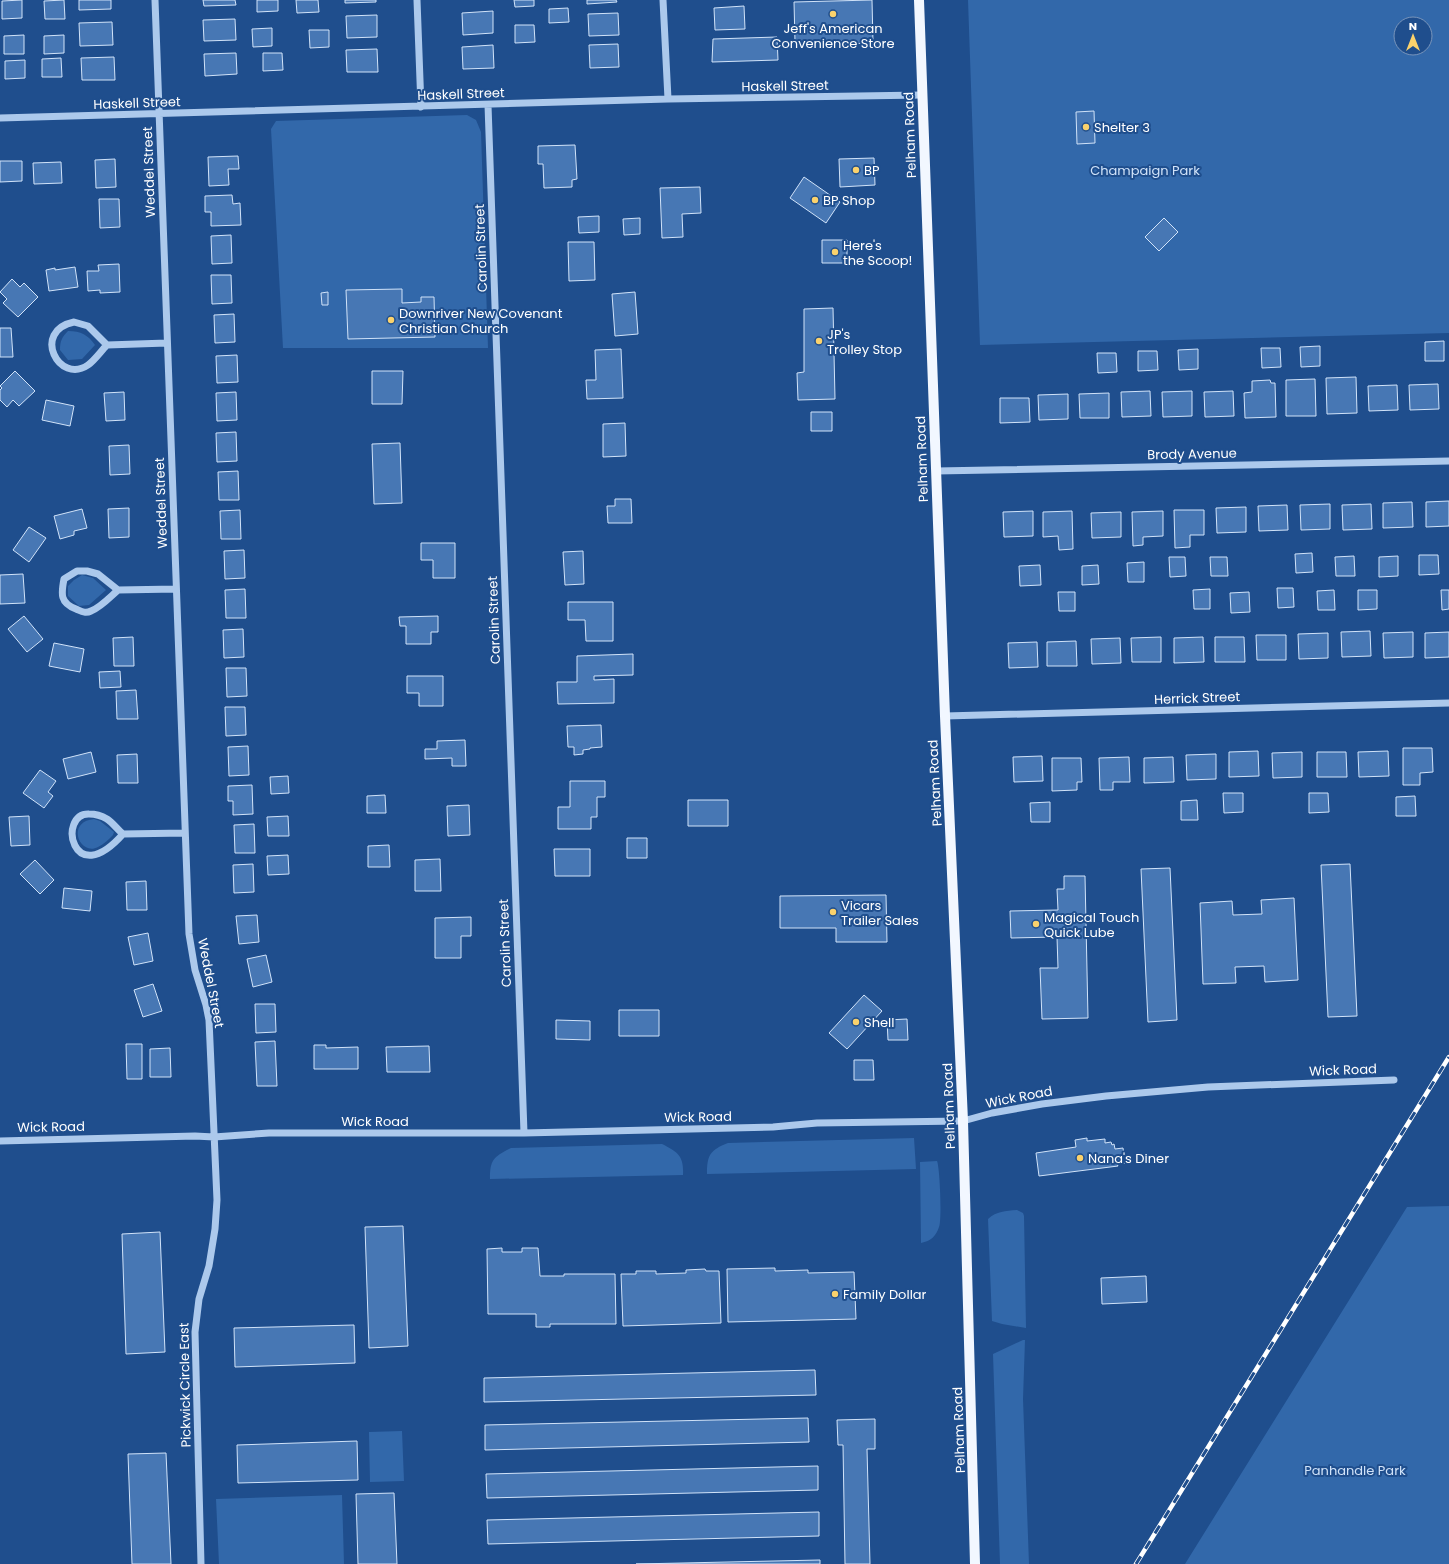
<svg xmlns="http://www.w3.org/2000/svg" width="1449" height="1564" viewBox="0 0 1449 1564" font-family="Poppins,sans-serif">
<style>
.green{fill:#3268aa;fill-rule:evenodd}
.building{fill:#4777b4;stroke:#d1e3f9}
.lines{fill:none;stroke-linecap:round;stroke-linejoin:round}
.minor{stroke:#acc9ec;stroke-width:7}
.major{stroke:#f2f7ff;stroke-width:10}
.rail-casing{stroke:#fff;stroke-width:4.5}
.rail{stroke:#1f4e8d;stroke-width:3;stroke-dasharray:9;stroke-linecap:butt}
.poi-dot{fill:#fbd26c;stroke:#1f4e8d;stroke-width:1.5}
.labels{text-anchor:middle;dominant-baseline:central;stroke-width:4;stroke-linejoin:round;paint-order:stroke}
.poi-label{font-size:13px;fill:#fff;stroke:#1f4e8d;text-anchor:start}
.street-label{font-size:13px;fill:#fff;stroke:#1f4e8d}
.park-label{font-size:13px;fill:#d1e3f9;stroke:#1f4e8d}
</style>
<rect width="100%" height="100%" fill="#1f4e8d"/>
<path class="green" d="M 968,0 L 1449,0 L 1449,333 L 980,345 ZM 1401,24 L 1425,24 L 1425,48 L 1401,48 Z
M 467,115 L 476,120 L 481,132 L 488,348 L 283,348 L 271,129 L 276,121 Z
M 68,331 C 81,331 88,335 95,345 L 82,359 L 68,360 L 60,350 C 60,341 62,337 68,331 Z
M 82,575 L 93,578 L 106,590 L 89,605 L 79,606 L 68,596 L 68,586 L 74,580 Z
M 94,819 L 100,821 L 114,832 L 113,835 C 109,839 104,844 98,847 C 80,857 65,822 94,819 Z
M 914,1138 L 916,1169 L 707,1174 C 707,1155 710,1150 728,1143 Z
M 662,1144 C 678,1152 684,1156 683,1175 L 490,1179 C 490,1160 493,1157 511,1148 Z
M 937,1161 C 940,1168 942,1221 939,1227 C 936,1236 931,1241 921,1243 L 920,1162 Z
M 1449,1206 L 1449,1564 L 1185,1564 L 1407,1207 Z
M 1017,1210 L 1023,1213 L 1024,1216 L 1026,1328 L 1002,1324 L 992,1321 L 988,1219 C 997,1211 1005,1211 1017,1210 Z
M 1023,1340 L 1025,1340 L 1023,1399 L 1029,1564 L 1000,1564 L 993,1354 Z
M 402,1431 L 404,1481 L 370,1482 L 369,1432 Z
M 342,1495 L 344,1564 L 219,1564 L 216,1499 Z"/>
<path class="building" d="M 22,0 L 22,18 L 2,19 L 2,1 Z
M 64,0 L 65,19 L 45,19 L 44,1 Z
M 79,0 L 111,0 L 111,9 L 79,10 Z
M 203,0 L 235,0 L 236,5 L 204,6 Z
M 257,0 L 278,0 L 278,11 L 257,12 Z
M 296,0 L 318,0 L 319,12 L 297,13 Z
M 345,0 L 376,0 L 376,2 L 345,3 Z
M 514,0 L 534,0 L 534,6 L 515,7 Z
M 587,0 L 616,0 L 617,2 L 587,4 Z
M 872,0 L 873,43 L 842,44 L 842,41 L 795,42 L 794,2 Z
M 744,6 L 745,29 L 715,30 L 714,8 Z
M 568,8 L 569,22 L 549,23 L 549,9 Z
M 493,11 L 493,33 L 463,35 L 462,13 Z
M 618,13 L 619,35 L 589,36 L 588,14 Z
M 377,15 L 377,37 L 347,38 L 346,16 Z
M 235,19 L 236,40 L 204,41 L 203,20 Z
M 112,22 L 113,45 L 80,46 L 79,23 Z
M 515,25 L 534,25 L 535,42 L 515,43 Z
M 272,28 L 272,46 L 253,47 L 252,29 Z
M 309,30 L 329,30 L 329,47 L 310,48 Z
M 24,35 L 24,54 L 4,54 L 4,36 Z
M 64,35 L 64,53 L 44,54 L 44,36 Z
M 777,37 L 778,60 L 712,62 L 713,39 Z
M 618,44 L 619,67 L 590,68 L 589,45 Z
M 493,45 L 494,68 L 463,69 L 462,47 Z
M 377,49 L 378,72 L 347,72 L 346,50 Z
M 236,53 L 237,74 L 205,76 L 204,54 Z
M 263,53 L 282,53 L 283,70 L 263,71 Z
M 114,57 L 115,80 L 82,80 L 81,58 Z
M 61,58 L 62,77 L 42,77 L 42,59 Z
M 25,60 L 25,78 L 5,79 L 5,61 Z
M 1094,111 L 1095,143 L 1077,144 L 1076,112 Z
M 575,145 L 577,179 L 572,180 L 572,187 L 544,188 L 543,164 L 538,164 L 538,146 Z
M 238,156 L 239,169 L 228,169 L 229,185 L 209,186 L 208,157 Z
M 874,158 L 875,185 L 840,187 L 839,159 Z
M 115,159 L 116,187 L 96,188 L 95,160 Z
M 0,161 L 22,161 L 22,181 L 0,182 Z
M 61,162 L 62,183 L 34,184 L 33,163 Z
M 804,177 L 840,202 L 826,223 L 790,198 Z
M 700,187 L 701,213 L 682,214 L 683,237 L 662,238 L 660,188 Z
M 232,195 L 233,204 L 240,203 L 241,225 L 211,226 L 211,212 L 205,212 L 205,196 Z
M 99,199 L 119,199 L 120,227 L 100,228 Z
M 599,216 L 599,232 L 579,233 L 578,217 Z
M 640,218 L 640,234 L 624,235 L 623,219 Z
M 1164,218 L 1178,232 L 1159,251 L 1145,237 Z
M 231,235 L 232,263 L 212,264 L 211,236 Z
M 822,240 L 847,240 L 847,263 L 822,263 Z
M 568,242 L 594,242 L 595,280 L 569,281 Z
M 119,264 L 120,292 L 100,293 L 100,290 L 88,291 L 87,271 L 99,271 L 98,265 Z
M 75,267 L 78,287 L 49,291 L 46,270 L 55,268 L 55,270 Z
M 211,275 L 231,275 L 232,303 L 212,304 Z
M 12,279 L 20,287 L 24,283 L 38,297 L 18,317 L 3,303 L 7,299 L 0,292 Z
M 402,289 L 402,303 L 421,302 L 421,297 L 434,297 L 435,337 L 348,339 L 346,290 Z
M 328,292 L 328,305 L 322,305 L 321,293 Z
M 635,292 L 638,334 L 615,336 L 612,294 Z
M 833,308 L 835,399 L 798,400 L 797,373 L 804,372 L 804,309 Z
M 234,314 L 235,342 L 215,343 L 214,315 Z
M 0,328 L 11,328 L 13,357 L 0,357 Z
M 1444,341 L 1444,361 L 1425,361 L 1425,342 Z
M 1320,346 L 1320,366 L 1301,367 L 1300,347 Z
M 1261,348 L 1280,348 L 1281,367 L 1262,368 Z
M 621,349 L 623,398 L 587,399 L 586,380 L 596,380 L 595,350 Z
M 1198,349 L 1198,369 L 1179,370 L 1178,350 Z
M 1138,351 L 1157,351 L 1158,370 L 1138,371 Z
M 1097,353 L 1116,353 L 1117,372 L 1098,373 Z
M 237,355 L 238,382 L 217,383 L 216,356 Z
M 15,371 L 35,391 L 19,406 L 13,400 L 7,407 L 0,400 L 0,390 L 2,388 L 0,386 Z
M 372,371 L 403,371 L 402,404 L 372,404 Z
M 1356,377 L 1357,413 L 1327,414 L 1326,378 Z
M 1315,379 L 1316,416 L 1286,416 L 1286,380 Z
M 1270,380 L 1271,383 L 1275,383 L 1276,417 L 1245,418 L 1244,393 L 1252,392 L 1252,381 Z
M 1438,384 L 1439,409 L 1410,410 L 1409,385 Z
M 1397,385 L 1398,410 L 1369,411 L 1368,386 Z
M 1150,391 L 1151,416 L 1122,417 L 1121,392 Z
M 1192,391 L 1192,416 L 1163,417 L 1162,392 Z
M 1233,391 L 1234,416 L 1205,417 L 1204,392 Z
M 124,392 L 125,420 L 106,421 L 104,393 Z
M 236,392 L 237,420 L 217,421 L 216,393 Z
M 1109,393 L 1109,418 L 1080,418 L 1079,394 Z
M 1068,394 L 1068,419 L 1039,420 L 1038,395 Z
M 1000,398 L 1029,398 L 1030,422 L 1000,423 Z
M 46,400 L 74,406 L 70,426 L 42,420 Z
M 811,412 L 832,412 L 832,431 L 811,431 Z
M 625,423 L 626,456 L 603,457 L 603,424 Z
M 236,432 L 237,461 L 217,462 L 216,433 Z
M 400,443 L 402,503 L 374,504 L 372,444 Z
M 129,445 L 130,474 L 110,475 L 109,446 Z
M 238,471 L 239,500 L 219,500 L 218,472 Z
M 615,499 L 631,499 L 632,523 L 608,523 L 607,506 L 615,506 Z
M 1449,501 L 1449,526 L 1426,527 L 1426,502 Z
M 1412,502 L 1413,527 L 1383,528 L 1383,503 Z
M 1330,504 L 1330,529 L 1301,530 L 1300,505 Z
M 1371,504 L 1372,529 L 1343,530 L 1342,505 Z
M 1287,505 L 1288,530 L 1259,531 L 1258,506 Z
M 1246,507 L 1246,532 L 1217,533 L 1216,508 Z
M 129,508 L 129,537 L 109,538 L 108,509 Z
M 82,509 L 87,528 L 74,531 L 74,535 L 60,539 L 54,516 Z
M 240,510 L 241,539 L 221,539 L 220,511 Z
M 1174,510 L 1204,510 L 1204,535 L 1190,535 L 1190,547 L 1175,548 Z
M 1033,511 L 1033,536 L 1004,537 L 1003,512 Z
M 1072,511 L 1073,549 L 1059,550 L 1058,536 L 1043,537 L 1043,512 Z
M 1163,511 L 1163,536 L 1143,537 L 1143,545 L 1133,546 L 1132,512 Z
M 1121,512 L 1121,537 L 1092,538 L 1091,513 Z
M 29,527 L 46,538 L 29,562 L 13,550 Z
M 421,543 L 455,543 L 455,578 L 433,578 L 433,560 L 421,560 Z
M 244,550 L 245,578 L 225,579 L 224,551 Z
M 583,551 L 584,584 L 565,585 L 563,552 Z
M 1312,553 L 1313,572 L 1296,573 L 1295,554 Z
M 1419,555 L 1438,555 L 1439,574 L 1419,575 Z
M 1354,556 L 1355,576 L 1336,576 L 1335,557 Z
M 1398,556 L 1398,576 L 1379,577 L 1379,557 Z
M 1169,557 L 1185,557 L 1186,576 L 1170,577 Z
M 1210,557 L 1227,557 L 1228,576 L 1211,576 Z
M 1144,562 L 1144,582 L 1128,582 L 1127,563 Z
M 1040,565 L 1041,585 L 1020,586 L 1019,566 Z
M 1098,565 L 1099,584 L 1082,585 L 1082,566 Z
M 23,574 L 25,603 L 0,604 L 0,575 Z
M 1277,588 L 1293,588 L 1294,607 L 1278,608 Z
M 245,589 L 246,618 L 226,618 L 225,590 Z
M 1210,589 L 1210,609 L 1194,609 L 1193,590 Z
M 1334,590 L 1335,610 L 1318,610 L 1317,591 Z
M 1358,590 L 1377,590 L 1377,609 L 1358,610 Z
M 1441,590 L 1449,590 L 1449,609 L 1442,610 Z
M 1058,592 L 1075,592 L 1075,611 L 1059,611 Z
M 1249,592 L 1250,612 L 1231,613 L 1230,593 Z
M 568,602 L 613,602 L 613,641 L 586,641 L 585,620 L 568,620 Z
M 24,616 L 43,639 L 27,652 L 8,629 Z
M 438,616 L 438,632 L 431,632 L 431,644 L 406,644 L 406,626 L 400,626 L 399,617 Z
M 243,629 L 244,657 L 224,658 L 223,630 Z
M 1370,631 L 1371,656 L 1342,657 L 1341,632 Z
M 1413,632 L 1413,657 L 1384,658 L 1383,633 Z
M 1449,632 L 1449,657 L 1425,658 L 1425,633 Z
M 1328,633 L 1328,658 L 1299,659 L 1298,634 Z
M 1256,635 L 1286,635 L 1286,660 L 1257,660 Z
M 133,637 L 134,666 L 114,666 L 113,638 Z
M 1161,637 L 1161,662 L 1132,662 L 1131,638 Z
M 1203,637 L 1204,662 L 1174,663 L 1174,638 Z
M 1215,637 L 1244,637 L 1245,662 L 1215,662 Z
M 1120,638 L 1121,663 L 1092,664 L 1091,639 Z
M 1076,641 L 1077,666 L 1047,666 L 1047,642 Z
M 1037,642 L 1038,667 L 1009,668 L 1008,643 Z
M 54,643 L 84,649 L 80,672 L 49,666 Z
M 633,654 L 633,675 L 594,676 L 594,680 L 614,679 L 614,703 L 558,704 L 557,682 L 577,682 L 577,656 Z
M 226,668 L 246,668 L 247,696 L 227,697 Z
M 120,671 L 121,687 L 100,688 L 99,672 Z
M 407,676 L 443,676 L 443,706 L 419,706 L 419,693 L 407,693 Z
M 136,690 L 138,719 L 117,719 L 116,691 Z
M 225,707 L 245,707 L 246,735 L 226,736 Z
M 601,725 L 602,747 L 590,748 L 590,749 L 583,750 L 583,754 L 574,755 L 574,747 L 568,747 L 567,726 Z
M 465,740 L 466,766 L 452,766 L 452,758 L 425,759 L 425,749 L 437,749 L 437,741 Z
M 248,746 L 249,775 L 229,776 L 228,747 Z
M 1403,748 L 1432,748 L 1433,772 L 1420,773 L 1420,785 L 1403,785 Z
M 1258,751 L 1259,776 L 1229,777 L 1229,752 Z
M 1388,751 L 1389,776 L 1359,777 L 1358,752 Z
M 91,752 L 96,772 L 68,779 L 63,759 Z
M 1302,752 L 1302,777 L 1273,778 L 1272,753 Z
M 1317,752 L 1346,752 L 1347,777 L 1317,777 Z
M 137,754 L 138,783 L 118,783 L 117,755 Z
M 1216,754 L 1216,779 L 1187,780 L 1186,755 Z
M 1042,756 L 1043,781 L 1014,782 L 1013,757 Z
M 1129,757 L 1130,782 L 1113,782 L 1113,790 L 1100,790 L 1099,758 Z
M 1173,757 L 1174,782 L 1144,783 L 1144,758 Z
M 1052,758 L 1081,758 L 1082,782 L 1077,782 L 1077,790 L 1052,791 Z
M 40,770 L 56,781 L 48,792 L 53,796 L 44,808 L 23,793 Z
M 288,776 L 289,793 L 271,794 L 270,777 Z
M 570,781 L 605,781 L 605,797 L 597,797 L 597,817 L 591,817 L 591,829 L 558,829 L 558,807 L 570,807 Z
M 252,785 L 253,814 L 233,815 L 233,801 L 228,801 L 228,786 Z
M 1223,793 L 1243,793 L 1243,812 L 1224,813 Z
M 1309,793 L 1328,793 L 1329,812 L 1309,813 Z
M 385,795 L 386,813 L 367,813 L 367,796 Z
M 1415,796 L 1416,816 L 1396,816 L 1396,797 Z
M 688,800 L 728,800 L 728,826 L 688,826 Z
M 1197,800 L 1198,820 L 1181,820 L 1181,801 Z
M 1050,802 L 1050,822 L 1031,822 L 1030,803 Z
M 469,805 L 470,835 L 448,836 L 447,806 Z
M 29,816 L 30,845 L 11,846 L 9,817 Z
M 288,816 L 289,836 L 268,836 L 267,817 Z
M 254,824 L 255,853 L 235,853 L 234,825 Z
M 627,838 L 647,838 L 647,858 L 627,858 Z
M 389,845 L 390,867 L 368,867 L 368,846 Z
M 554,849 L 590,849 L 590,876 L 555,876 Z
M 288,855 L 289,874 L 268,875 L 267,856 Z
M 440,859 L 441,891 L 415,891 L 415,860 Z
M 35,860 L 54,880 L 40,894 L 20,874 Z
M 253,864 L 254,892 L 234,893 L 233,865 Z
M 1350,864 L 1357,1016 L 1328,1017 L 1321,865 Z
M 1170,868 L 1177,1020 L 1148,1022 L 1141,869 Z
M 1064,876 L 1085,876 L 1088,1018 L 1042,1019 L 1040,968 L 1058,968 L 1057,937 L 1011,938 L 1010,911 L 1058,910 L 1057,889 L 1064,889 Z
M 146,881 L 147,910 L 127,910 L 126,882 Z
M 64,888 L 92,891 L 90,911 L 62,908 Z
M 886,895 L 887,942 L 836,942 L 836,928 L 780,928 L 780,896 Z
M 1294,898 L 1298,980 L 1265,982 L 1264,966 L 1235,967 L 1236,983 L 1203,984 L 1200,903 L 1232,901 L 1233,915 L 1262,914 L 1261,900 Z
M 257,915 L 259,942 L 239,944 L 236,916 Z
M 471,917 L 471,936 L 461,936 L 461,958 L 435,958 L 435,918 Z
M 148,933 L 153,961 L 134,965 L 128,937 Z
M 266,955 L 272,982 L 253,987 L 247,959 Z
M 153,984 L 162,1011 L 143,1017 L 134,990 Z
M 864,995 L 882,1011 L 847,1049 L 829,1033 Z
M 255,1004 L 275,1004 L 276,1032 L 256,1033 Z
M 619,1010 L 659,1010 L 659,1036 L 619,1036 Z
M 907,1019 L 908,1040 L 888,1040 L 887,1020 Z
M 556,1020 L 590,1021 L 590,1040 L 556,1039 Z
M 275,1041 L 277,1086 L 257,1086 L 255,1042 Z
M 126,1044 L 142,1044 L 142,1079 L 127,1079 Z
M 314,1045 L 326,1045 L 326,1048 L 358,1047 L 358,1069 L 314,1069 Z
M 429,1046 L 430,1072 L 387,1072 L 386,1047 Z
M 170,1048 L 171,1077 L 150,1077 L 150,1049 Z
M 854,1060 L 873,1060 L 874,1080 L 854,1080 Z
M 1087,1138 L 1087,1141 L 1105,1139 L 1105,1143 L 1111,1142 L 1112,1145 L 1114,1144 L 1115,1149 L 1123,1148 L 1125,1163 L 1117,1164 L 1118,1166 L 1039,1176 L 1036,1153 L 1076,1147 L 1075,1140 Z
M 403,1226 L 408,1346 L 369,1348 L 365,1227 Z
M 160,1232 L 165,1352 L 126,1354 L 122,1234 Z
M 502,1248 L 502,1252 L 522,1252 L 522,1248 L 538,1248 L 540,1276 L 564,1276 L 564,1274 L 615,1274 L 616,1324 L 550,1324 L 550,1327 L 536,1327 L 536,1314 L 488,1314 L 487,1249 Z
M 775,1268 L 775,1271 L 808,1270 L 808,1273 L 854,1272 L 856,1319 L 728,1322 L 727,1269 Z
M 705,1269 L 706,1271 L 719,1271 L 721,1323 L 623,1326 L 621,1274 L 636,1274 L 636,1271 L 656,1271 L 656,1274 L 686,1273 L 686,1270 Z
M 1146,1276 L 1147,1302 L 1102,1304 L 1101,1278 Z
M 354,1325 L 355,1363 L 235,1367 L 234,1328 Z
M 815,1370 L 816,1395 L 484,1402 L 484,1378 Z
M 808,1418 L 809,1442 L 485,1450 L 485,1425 Z
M 875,1419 L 875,1449 L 867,1449 L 870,1564 L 845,1564 L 843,1445 L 838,1445 L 837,1420 Z
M 357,1441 L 358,1480 L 238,1483 L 237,1445 Z
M 166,1453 L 171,1564 L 132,1564 L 128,1454 Z
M 818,1466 L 818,1490 L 487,1498 L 486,1474 Z
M 394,1493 L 397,1564 L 358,1564 L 356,1494 Z
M 819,1512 L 819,1536 L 488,1544 L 487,1520 Z
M 820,1560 L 820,1564 L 636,1564 Z"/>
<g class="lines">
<path class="minor" d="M 155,0 L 189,934 L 195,970 L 206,1005 L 209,1020 L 217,1200 L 215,1229 L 209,1266 L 199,1299 L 195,1332 L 201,1564
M 417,0 L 421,107
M 663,0 L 668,99
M 488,105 L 524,1133
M 0,118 L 668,99 L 922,95
M 74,322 L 88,326 L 107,345 C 101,351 95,360 88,365 C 59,385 31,331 74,322 Z
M 107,345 L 167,343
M 936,471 L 1449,461
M 118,590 C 110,597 101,607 91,611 C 85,614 81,611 76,609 C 60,603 61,594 64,579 L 77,571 L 87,571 L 98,574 L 118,590 L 176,589
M 945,716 L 1449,703
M 123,834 C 72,892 57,813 89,814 C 96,814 102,816 107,819 C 113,823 118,830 123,834 L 185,833
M 0,1141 L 195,1136 L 214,1137 L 269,1133 L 524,1133 L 773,1127 L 817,1123 L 963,1121 L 992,1113 L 1042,1104 L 1106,1096 L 1208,1087 L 1394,1080"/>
<path class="major" d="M 919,0 L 945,716 L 963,1121 L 975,1564"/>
<g class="rail-casing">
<path id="rail" d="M 1136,1564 L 1449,1057"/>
</g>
<use href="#rail" class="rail"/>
</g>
<g class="poi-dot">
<circle cx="833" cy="14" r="4"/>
<circle cx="1086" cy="127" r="4"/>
<circle cx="856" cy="170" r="4"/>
<circle cx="815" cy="200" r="4"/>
<circle cx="835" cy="252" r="4"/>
<circle cx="391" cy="320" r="4"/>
<circle cx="819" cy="341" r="4"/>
<circle cx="833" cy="912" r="4"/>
<circle cx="1036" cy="924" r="4"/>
<circle cx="856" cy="1022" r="4"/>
<circle cx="1080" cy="1158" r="4"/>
<circle cx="835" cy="1294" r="4"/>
</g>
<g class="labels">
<g class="poi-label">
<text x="833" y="28" text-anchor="middle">Jeff's American<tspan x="833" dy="15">Convenience Store</tspan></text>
<text x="1094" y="127">Shelter 3</text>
<text x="864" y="170">BP</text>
<text x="823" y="200">BP Shop</text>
<text x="843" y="245">Here's<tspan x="843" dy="15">the Scoop!</tspan></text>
<text x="399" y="313">Downriver New Covenant<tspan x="399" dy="15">Christian Church</tspan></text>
<text x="827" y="334">JP's<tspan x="827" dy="15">Trolley Stop</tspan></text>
<text x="841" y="905">Vicars<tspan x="841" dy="15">Trailer Sales</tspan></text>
<text x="1044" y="917">Magical Touch<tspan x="1044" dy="15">Quick Lube</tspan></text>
<text x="864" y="1022">Shell</text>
<text x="1088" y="1158">Nana's Diner</text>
<text x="843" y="1294">Family Dollar</text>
</g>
<g class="street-label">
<text transform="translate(785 86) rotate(-1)">Haskell Street</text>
<text transform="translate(461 94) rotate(-2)">Haskell Street</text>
<text transform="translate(137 103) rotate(-2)">Haskell Street</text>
<text transform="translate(910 135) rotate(-92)">Pelham Road</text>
<text transform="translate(149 172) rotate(-92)">Weddel Street</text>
<text transform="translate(481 248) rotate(-92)">Carolin Street</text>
<text transform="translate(1192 454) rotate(-1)">Brody Avenue</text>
<text transform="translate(922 459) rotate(-92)">Pelham Road</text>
<text transform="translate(161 503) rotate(-92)">Weddel Street</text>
<text transform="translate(494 620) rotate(-92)">Carolin Street</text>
<text transform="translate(1197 698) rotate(-2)">Herrick Street</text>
<text transform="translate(935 783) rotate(-93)">Pelham Road</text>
<text transform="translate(505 943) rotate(-92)">Carolin Street</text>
<text transform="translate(211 983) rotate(79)">Weddel Street</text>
<text transform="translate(1343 1070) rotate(-2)">Wick Road</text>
<text transform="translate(1019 1097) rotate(-11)">Wick Road</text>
<text transform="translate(949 1106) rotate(-92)">Pelham Road</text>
<text transform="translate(698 1117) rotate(-1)">Wick Road</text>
<text x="375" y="1121">Wick Road</text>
<text transform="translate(51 1127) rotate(-1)">Wick Road</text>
<text transform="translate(185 1385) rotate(-91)">Pickwick Circle East</text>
<text transform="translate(959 1430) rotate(-92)">Pelham Road</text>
</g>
<g class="park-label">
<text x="1145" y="170">Champaign Park</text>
<text x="1355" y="1470">Panhandle Park</text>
</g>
</g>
<g transform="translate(1413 36)"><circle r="19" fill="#1f4e8d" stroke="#7995bb"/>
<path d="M0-3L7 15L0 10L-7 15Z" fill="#fbd26c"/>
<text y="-6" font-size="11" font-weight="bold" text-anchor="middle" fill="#ffffff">N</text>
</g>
</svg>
